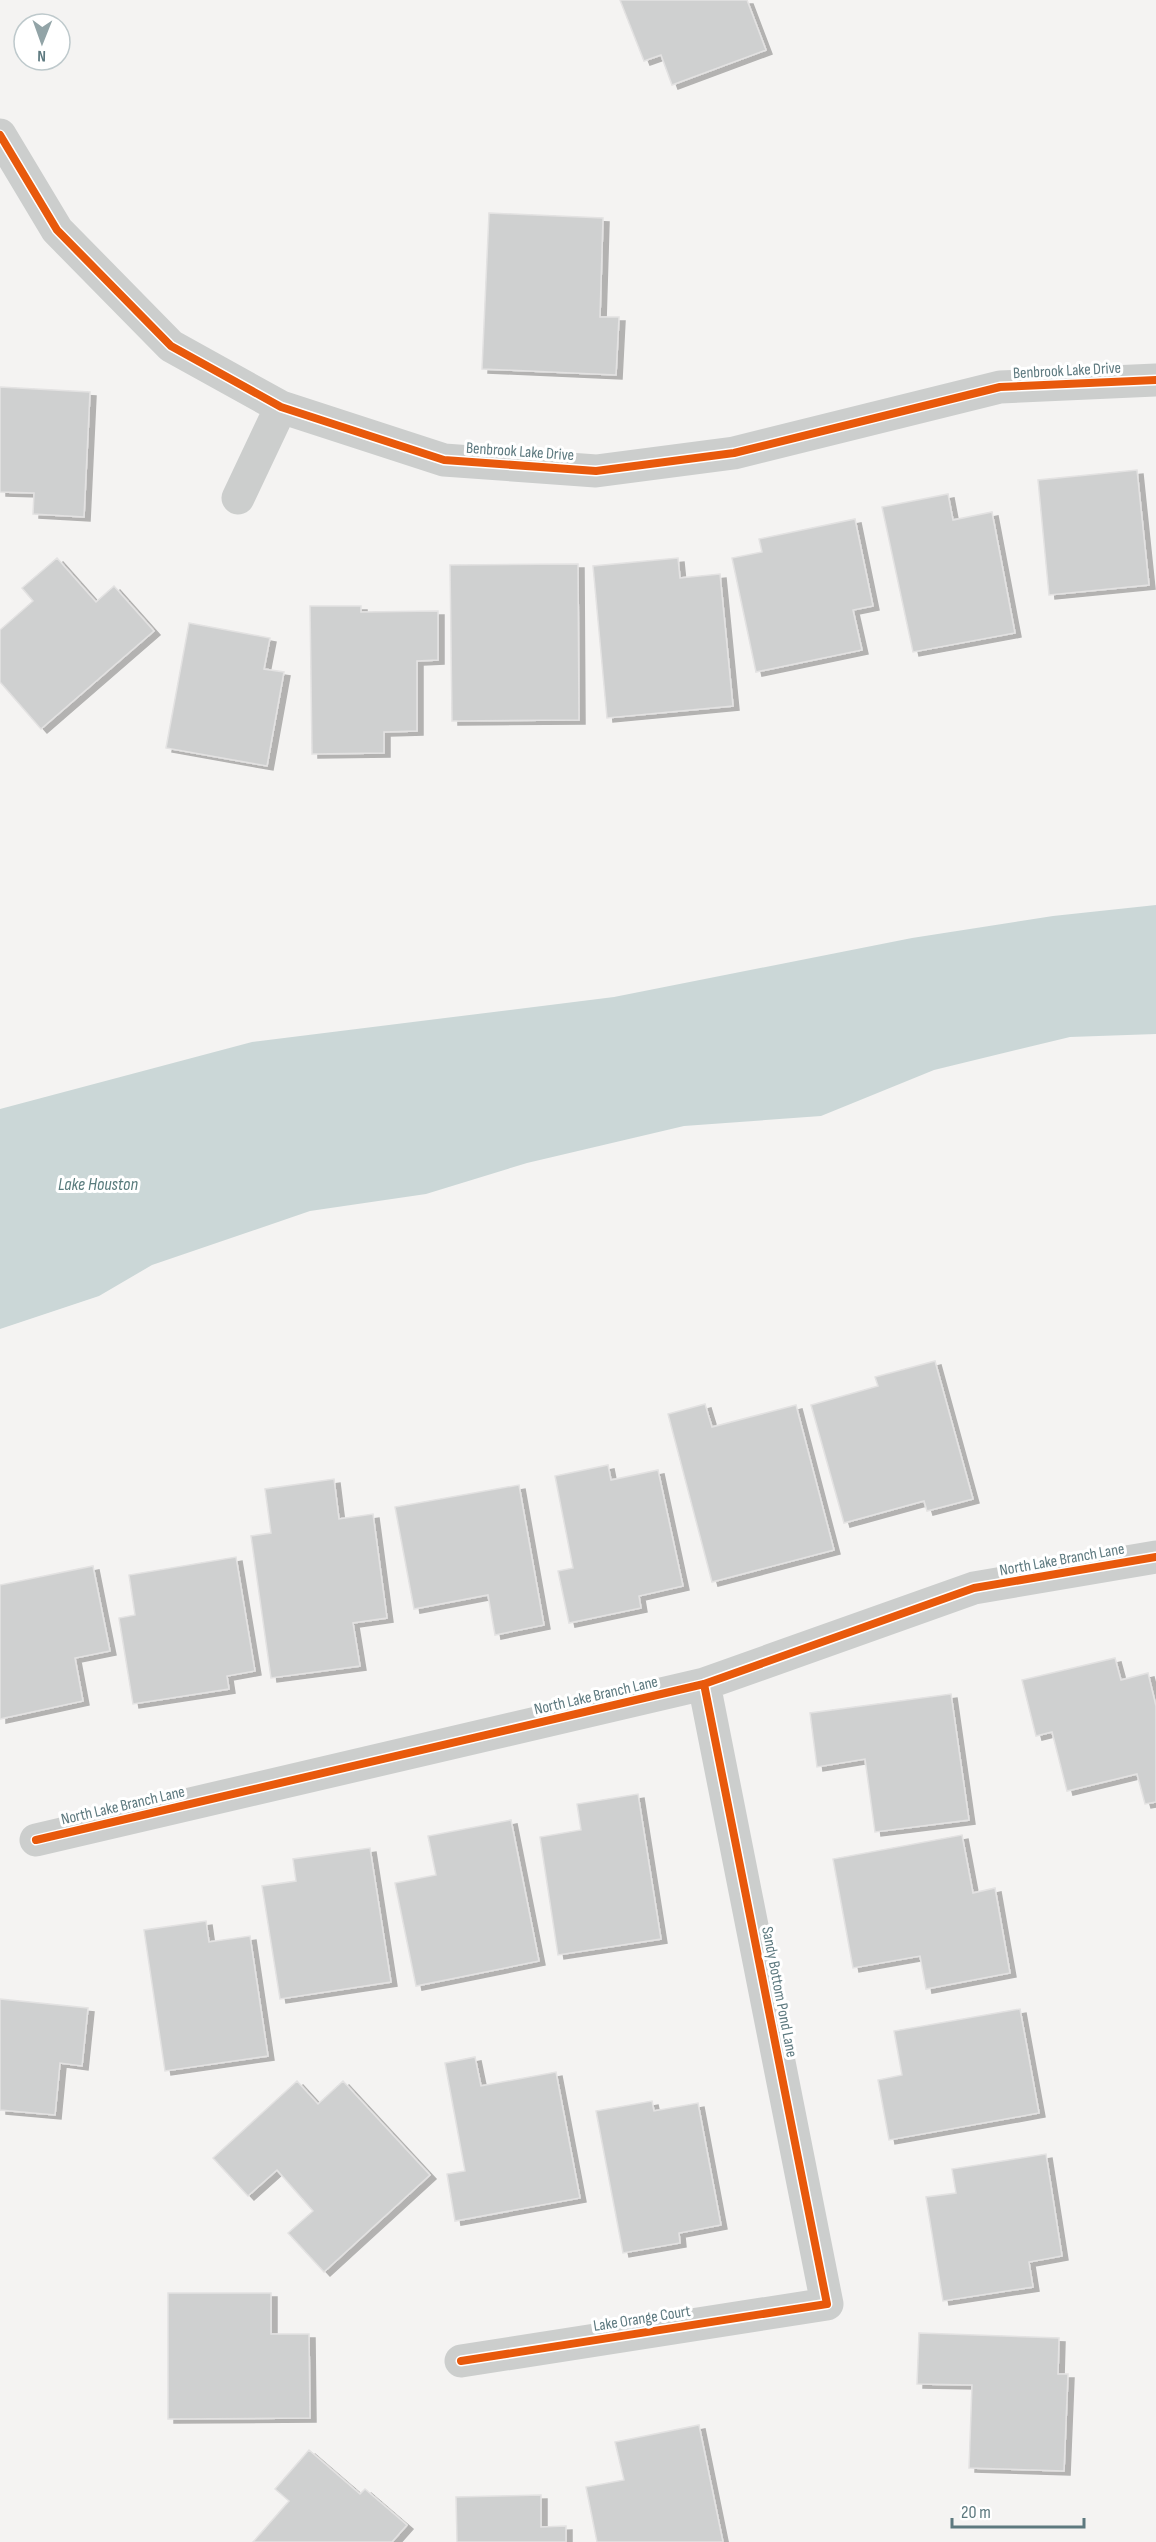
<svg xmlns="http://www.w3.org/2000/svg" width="1156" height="2542" viewBox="0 0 1156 2542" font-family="'Sofia Sans Condensed',sans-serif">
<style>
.water{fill:#cbd7d7}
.building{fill:#cfd0d0;stroke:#e3e2e2;stroke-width:1.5;filter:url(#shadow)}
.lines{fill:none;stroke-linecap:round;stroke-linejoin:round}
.minor{stroke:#cccecd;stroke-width:33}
.cycleway-casing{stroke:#fff;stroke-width:11}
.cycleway{stroke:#e8590c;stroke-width:8}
.labels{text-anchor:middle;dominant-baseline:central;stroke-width:6;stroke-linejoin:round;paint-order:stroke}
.street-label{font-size:16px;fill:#5d797f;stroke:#fff}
.water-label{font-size:18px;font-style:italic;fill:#587b7c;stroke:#fff}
</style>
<defs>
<filter id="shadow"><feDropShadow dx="6" dy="4" stdDeviation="0" flood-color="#0004"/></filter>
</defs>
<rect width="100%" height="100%" fill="#f4f3f2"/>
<path class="water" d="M 1156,905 L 1156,1034 L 1070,1037 L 934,1070 L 821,1116 L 684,1126 L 527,1163 L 426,1194 L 310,1211 L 152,1265 L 99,1296 L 0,1329 L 0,1109 L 252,1042 L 614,997 L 912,938 L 1053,916 Z"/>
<path class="building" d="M 620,0 L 747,0 L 766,50 L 672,85 L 661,55 L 644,61 Z
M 489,213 L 603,218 L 600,317 L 619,317 L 616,375 L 482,369 Z
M 0,387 L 90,392 L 84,517 L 33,514 L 34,493 L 0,492 Z
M 1137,470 L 1149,585 L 1049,595 L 1038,480 Z
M 948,494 L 953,520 L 992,512 L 1015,633 L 913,652 L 882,507 Z
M 855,519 L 873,606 L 853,610 L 862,650 L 756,672 L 732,558 L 762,552 L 759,539 Z
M 57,558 L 96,602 L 114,586 L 154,631 L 41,729 L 0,682 L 0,630 L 33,601 L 22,588 Z
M 678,558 L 680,578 L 720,574 L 733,706 L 607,718 L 593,566 Z
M 578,564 L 579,720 L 452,721 L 450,565 Z
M 310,606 L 361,606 L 361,612 L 438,611 L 438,660 L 417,661 L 417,731 L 384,732 L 384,753 L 312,754 Z
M 189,623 L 270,638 L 264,669 L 284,672 L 267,766 L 166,748 Z
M 935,1361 L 973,1499 L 927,1511 L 924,1501 L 844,1523 L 811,1405 L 878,1386 L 875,1377 Z
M 705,1404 L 712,1427 L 796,1405 L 834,1550 L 712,1582 L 668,1414 Z
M 608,1465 L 611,1480 L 658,1470 L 683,1586 L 639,1596 L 641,1608 L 569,1623 L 558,1571 L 573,1568 L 555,1476 Z
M 334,1479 L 339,1519 L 373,1514 L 387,1618 L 353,1623 L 360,1666 L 271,1678 L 251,1536 L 271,1533 L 265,1489 Z
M 519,1485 L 544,1625 L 495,1635 L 488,1595 L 414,1609 L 395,1507 Z
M 236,1557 L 255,1671 L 227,1676 L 229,1689 L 133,1704 L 119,1618 L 135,1615 L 129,1575 Z
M 93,1566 L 110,1651 L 75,1658 L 83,1701 L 0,1719 L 0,1585 Z
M 1115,1658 L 1121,1680 L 1148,1673 L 1156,1706 L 1156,1802 L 1145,1804 L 1137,1774 L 1067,1791 L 1052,1732 L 1036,1736 L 1022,1680 Z
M 951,1694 L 969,1820 L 875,1832 L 865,1759 L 817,1767 L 810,1713 Z
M 638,1794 L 661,1939 L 558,1955 L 540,1837 L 581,1830 L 577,1804 Z
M 511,1820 L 539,1961 L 416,1986 L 395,1883 L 436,1875 L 428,1836 Z
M 962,1835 L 973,1893 L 995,1888 L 1010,1973 L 926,1989 L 920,1956 L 853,1968 L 833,1859 Z
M 370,1848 L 391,1982 L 280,1999 L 262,1886 L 296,1881 L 293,1859 Z
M 206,1921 L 209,1942 L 250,1936 L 268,2056 L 165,2071 L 144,1930 Z
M 0,1999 L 88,2008 L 82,2066 L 60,2063 L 55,2115 L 0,2110 Z
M 1020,2009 L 1039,2113 L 889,2140 L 878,2080 L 902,2075 L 894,2031 Z
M 475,2057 L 481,2086 L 556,2072 L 580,2198 L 455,2221 L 447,2174 L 465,2171 L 445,2063 Z
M 297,2081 L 318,2104 L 343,2081 L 430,2175 L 324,2272 L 288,2233 L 313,2211 L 277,2170 L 248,2196 L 213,2158 Z
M 652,2101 L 654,2111 L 698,2103 L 721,2225 L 679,2233 L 680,2243 L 623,2253 L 596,2111 Z
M 1046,2154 L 1062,2256 L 1029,2262 L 1033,2287 L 943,2301 L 926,2197 L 956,2193 L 952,2169 Z
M 168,2293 L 271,2293 L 271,2334 L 309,2334 L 310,2418 L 168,2419 Z
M 919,2333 L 1059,2338 L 1058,2374 L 1068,2374 L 1064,2471 L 969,2468 L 972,2385 L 917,2384 Z
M 699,2425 L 723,2542 L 597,2542 L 586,2487 L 624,2480 L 615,2442 Z
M 309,2450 L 360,2494 L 365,2489 L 407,2525 L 392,2542 L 253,2542 L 289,2501 L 275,2489 Z
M 541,2495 L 541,2527 L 566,2526 L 566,2542 L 457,2542 L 456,2497 Z"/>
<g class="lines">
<path class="minor" d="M 0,135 L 57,230 L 171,346 L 281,407 L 444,460 L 596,471 L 734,453 L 1000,387 L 1156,380
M 238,498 L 281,407
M 36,1840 L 704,1684 L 974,1588 L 1156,1557
M 461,2361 L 827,2304 L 704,1684"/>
<g class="cycleway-casing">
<path id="cycleway" d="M 0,135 L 57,230 L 171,346 L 281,407 L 444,460 L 596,471 L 734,453 L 1000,387 L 1156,380
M 36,1840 L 704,1684 L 974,1588 L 1156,1557
M 461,2361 L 827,2304 L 704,1684"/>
</g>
<use href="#cycleway" class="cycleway"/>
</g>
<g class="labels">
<g class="street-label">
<text transform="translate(1067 371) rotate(-3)">Benbrook Lake Drive</text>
<text transform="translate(520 452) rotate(4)">Benbrook Lake Drive</text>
<text transform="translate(1062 1560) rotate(-10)">North Lake Branch Lane</text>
<text transform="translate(596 1696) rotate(-13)">North Lake Branch Lane</text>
<text transform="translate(123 1806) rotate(-13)">North Lake Branch Lane</text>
<text transform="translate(779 1992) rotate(79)">Sandy Bottom Pond Lane</text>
<text transform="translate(642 2319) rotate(-9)">Lake Orange Court</text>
</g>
<g class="water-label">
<text x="98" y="1184">Lake Houston</text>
</g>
</g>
<g transform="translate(42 42) rotate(181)"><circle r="28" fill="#ffffff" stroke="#bec9cc" stroke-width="1.5"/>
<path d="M0-4.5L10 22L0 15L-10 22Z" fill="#92a4a7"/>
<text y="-9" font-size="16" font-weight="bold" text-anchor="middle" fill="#5d797f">N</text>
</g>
<path d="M952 2518v9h132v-9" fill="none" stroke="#5d797f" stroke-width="3"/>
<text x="961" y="2518" font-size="18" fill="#5d797f" stroke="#ffffff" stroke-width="4.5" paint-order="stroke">20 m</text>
</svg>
